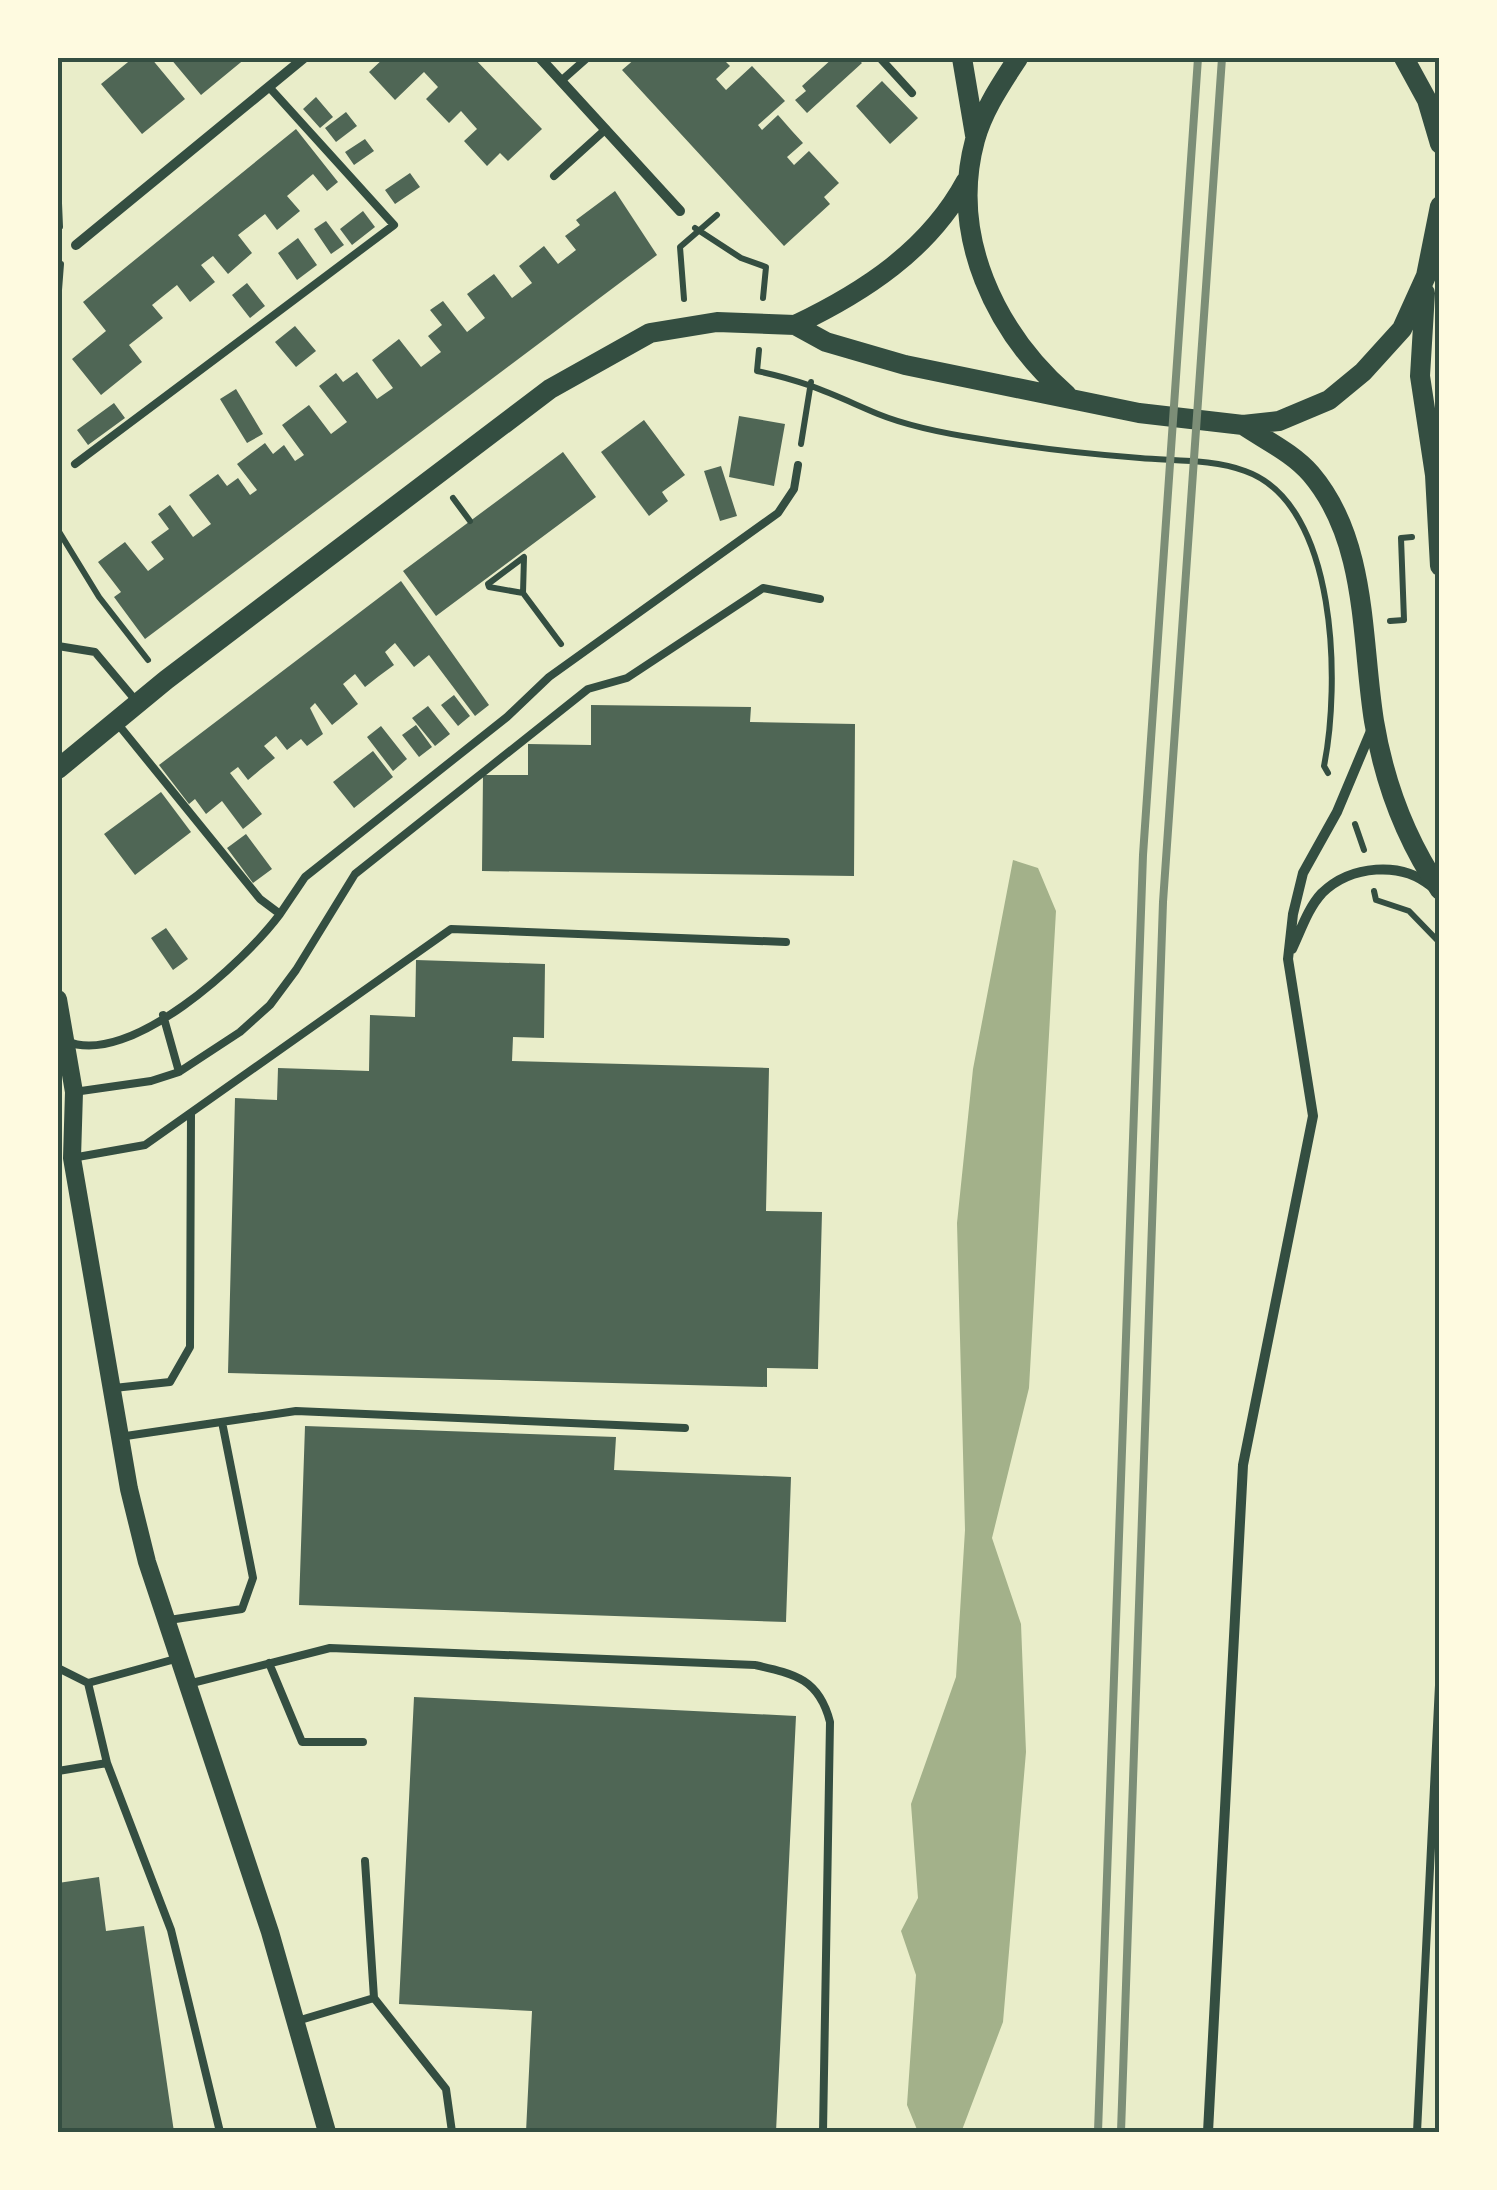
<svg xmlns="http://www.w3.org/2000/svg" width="1497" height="2190" viewBox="0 0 1497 2190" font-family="'Noto Sans',sans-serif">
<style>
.water{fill:#a3b18a}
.building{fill:#4f6655}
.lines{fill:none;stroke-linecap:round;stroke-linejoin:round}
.path{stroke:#344e41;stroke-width:6}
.service{stroke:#344e41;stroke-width:8}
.minor{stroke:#344e41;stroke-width:10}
.tertiary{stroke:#344e41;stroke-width:18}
.secondary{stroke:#344e41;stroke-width:20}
.rail{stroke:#7c8e77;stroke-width:8}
.neatline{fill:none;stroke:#344e41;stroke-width:4}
</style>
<rect width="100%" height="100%" fill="#e9edc9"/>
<path class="water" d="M 1013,860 L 1038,868 L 1056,911 L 1029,1388 L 992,1538 L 1021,1624 L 1026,1752 L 1003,2022 L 962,2130 L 918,2132 L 907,2105 L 916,1975 L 901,1931 L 918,1898 L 911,1804 L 956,1677 L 965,1530 L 957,1223 L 973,1069 Z"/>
<path class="building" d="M 133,58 L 151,58 L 185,99 L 142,134 L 101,84 Z
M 170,58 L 246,58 L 201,95 Z
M 384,58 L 474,58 L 542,129 L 508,161 L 500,153 L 487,166 L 464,141 L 477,129 L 461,111 L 449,123 L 426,99 L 438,87 L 424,72 L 395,100 L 369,72 Z
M 636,58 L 722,58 L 730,66 L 716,79 L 726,90 L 752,66 L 785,101 L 758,125 L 762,130 L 778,115 L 792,131 L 803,143 L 787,157 L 794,165 L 809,151 L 839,183 L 824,197 L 830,204 L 784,246 L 622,70 Z
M 833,58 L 857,58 L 862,63 L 807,113 L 795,100 L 806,91 L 802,86 Z
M 882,81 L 918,118 L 890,144 L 856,106 Z
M 316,97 L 333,117 L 320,128 L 303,109 Z
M 346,112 L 357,126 L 336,142 L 325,128 Z
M 296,129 L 338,182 L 327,191 L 313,174 L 287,196 L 300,211 L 277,230 L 265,214 L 238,235 L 252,253 L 228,274 L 213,256 L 201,265 L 215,282 L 190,302 L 177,285 L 152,305 L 163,318 L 129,345 L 142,362 L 101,395 L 72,359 L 106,331 L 83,302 Z
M 365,139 L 374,151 L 354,165 L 345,152 Z
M 410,173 L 420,187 L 395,204 L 385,190 Z
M 615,191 L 657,255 L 145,639 L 114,597 L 121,592 L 98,562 L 125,542 L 148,571 L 164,559 L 151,542 L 169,529 L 158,514 L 170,505 L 193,537 L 211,524 L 189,495 L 218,474 L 227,486 L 238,478 L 250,495 L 257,490 L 237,464 L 265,443 L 273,454 L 284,445 L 295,461 L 304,455 L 282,425 L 309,405 L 331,434 L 347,422 L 319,386 L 336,373 L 343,382 L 357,372 L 377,399 L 393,388 L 372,360 L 399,339 L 421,367 L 441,352 L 428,336 L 442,325 L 430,310 L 443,301 L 467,332 L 485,318 L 467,294 L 494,274 L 512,298 L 532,283 L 519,266 L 544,246 L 558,264 L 576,250 L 565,236 L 580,225 L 576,220 Z
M 363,211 L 375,227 L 352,245 L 340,229 Z
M 326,221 L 344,245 L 331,254 L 314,229 Z
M 298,238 L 317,265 L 297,280 L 278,253 Z
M 247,283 L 265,306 L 250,318 L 232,295 Z
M 295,326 L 316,351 L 296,367 L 275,342 Z
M 236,389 L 263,434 L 247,443 L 220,399 Z
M 114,403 L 125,418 L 88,445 L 77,430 Z
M 739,416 L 785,424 L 774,486 L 729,477 Z
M 644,420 L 685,475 L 662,492 L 668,501 L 649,516 L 601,452 Z
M 563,452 L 596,497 L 436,616 L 403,571 Z
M 721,466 L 737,516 L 720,521 L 704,471 Z
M 401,581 L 489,705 L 475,716 L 429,655 L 414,667 L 395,643 L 385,652 L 394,665 L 379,676 L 365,687 L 355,674 L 343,684 L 358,704 L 332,725 L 315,703 L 310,708 L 323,734 L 307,746 L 301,739 L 287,750 L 276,736 L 264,746 L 275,758 L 261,769 L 248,780 L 238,767 L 230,773 L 262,814 L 243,829 L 222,801 L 206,814 L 195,799 L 189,804 L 159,765 Z
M 454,695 L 470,716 L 458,726 L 441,705 Z
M 591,705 L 751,707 L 750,722 L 855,724 L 854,876 L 482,871 L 483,775 L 528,775 L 528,744 L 591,745 Z
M 428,706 L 450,734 L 435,746 L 412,718 Z
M 416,725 L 432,747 L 419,757 L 402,735 Z
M 381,726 L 407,759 L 393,771 L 367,737 Z
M 373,751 L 393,777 L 354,808 L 333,782 Z
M 161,792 L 191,832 L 135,875 L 104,834 Z
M 246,834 L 272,869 L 253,883 L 227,848 Z
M 166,928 L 188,959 L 173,970 L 151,938 Z
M 416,960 L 545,964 L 544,1038 L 513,1037 L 512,1061 L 769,1068 L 766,1211 L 822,1212 L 818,1369 L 767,1368 L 767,1387 L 228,1373 L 235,1098 L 277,1100 L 278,1068 L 369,1071 L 370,1015 L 415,1017 Z
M 305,1426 L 616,1437 L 614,1470 L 791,1477 L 786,1622 L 299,1605 Z
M 414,1697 L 796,1716 L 776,2132 L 526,2132 L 532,2011 L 399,2004 Z
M 99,1877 L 106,1931 L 144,1926 L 174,2132 L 58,2132 L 58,1883 Z"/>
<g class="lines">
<path class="path" d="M 58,177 L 59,58
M 58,180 L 60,227
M 695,228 L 741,258 L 766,267 L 763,298
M 684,299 L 680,247 L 717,215
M 58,303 L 61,264
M 759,350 L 757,371 C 809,382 831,394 878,414 C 910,427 948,434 981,439 C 1034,448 1087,454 1140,458 C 1174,461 1213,459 1245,471 C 1339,504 1340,687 1324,766 L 1328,773
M 801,444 L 811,382
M 453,498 L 470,521
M 58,530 L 99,597 L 148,660
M 524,557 L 523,593 L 489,587 L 488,584 Z
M 523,593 L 561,644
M 1390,621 L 1404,620 L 1401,538 L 1412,537
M 1355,824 L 1364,850
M 1374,891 L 1376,900 L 1409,911 L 1440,943"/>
<path class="service" d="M 880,58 L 912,93
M 561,81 L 587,58
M 554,176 L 606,129
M 75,464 L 394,225 L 269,87
M 58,646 L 95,652 L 137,702
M 117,723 L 260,899 L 280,914 L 305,877 L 507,717 L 549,677 L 778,513 L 794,489 L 798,465
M 163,1015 L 179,1072
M 66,1041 C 129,1069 245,961 280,914
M 74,1092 L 151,1081 L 179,1072 L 240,1032 L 270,1005 L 296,970 L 355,874 L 588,689 L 627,678 L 763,588 L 820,599
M 72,1158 L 145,1145 L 451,929 L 786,942
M 114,1388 L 170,1382 L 190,1347 L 191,1113
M 119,1437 L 296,1411 L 685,1428
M 169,1620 L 242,1609 L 253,1578 L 222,1422
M 269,1663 L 302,1742 L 363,1742
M 58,1668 L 88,1683 L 179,1658
M 88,1683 L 107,1763 L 171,1930 L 220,2132
M 188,1684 L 330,1648 L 755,1665 C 795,1674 819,1679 830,1722 L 823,2132
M 58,1771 L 107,1763
M 365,1861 L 374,1998
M 297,2021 L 374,1998 L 446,2089 L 452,2132
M 1417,2132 L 1440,1665"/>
<path class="minor" d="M 540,58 L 680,211
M 76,245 L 304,58
M 1292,949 C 1301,930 1308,908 1322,893 C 1351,865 1401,861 1431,886
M 1208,2132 L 1243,1465 L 1313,1116 L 1288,959 L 1293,914 L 1303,873 L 1337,812 L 1371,731"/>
<path class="tertiary" d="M 58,999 L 74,1092 L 72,1158 L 129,1489 L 147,1562 L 270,1932 L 327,2132"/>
<path class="secondary" d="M 962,58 L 975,135
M 1018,58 C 1002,83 983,110 975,140 C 949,236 995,332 1067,395
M 1404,58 L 1427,100 L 1440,144
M 1425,293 L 1420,376 L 1435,475 L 1440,566
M 795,325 C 864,292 929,250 966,181
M 1243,425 C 1265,440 1293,453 1311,474 C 1368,541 1361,639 1374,721 C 1384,781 1406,840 1440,890
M 58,769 L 166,680 L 550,389 L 650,333 L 717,322 L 795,325 L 826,342 L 905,365 L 1139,413 L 1243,425 L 1279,421 L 1329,400 L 1363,372 L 1402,329 L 1426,276 L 1440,206"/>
<path class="rail" d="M 1098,2132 L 1143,855 L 1198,58
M 1121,2132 L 1163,902 L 1222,58"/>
</g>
<rect width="1497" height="2190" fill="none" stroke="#fefae0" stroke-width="120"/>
<rect x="60" y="60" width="1377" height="2070" class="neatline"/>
</svg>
